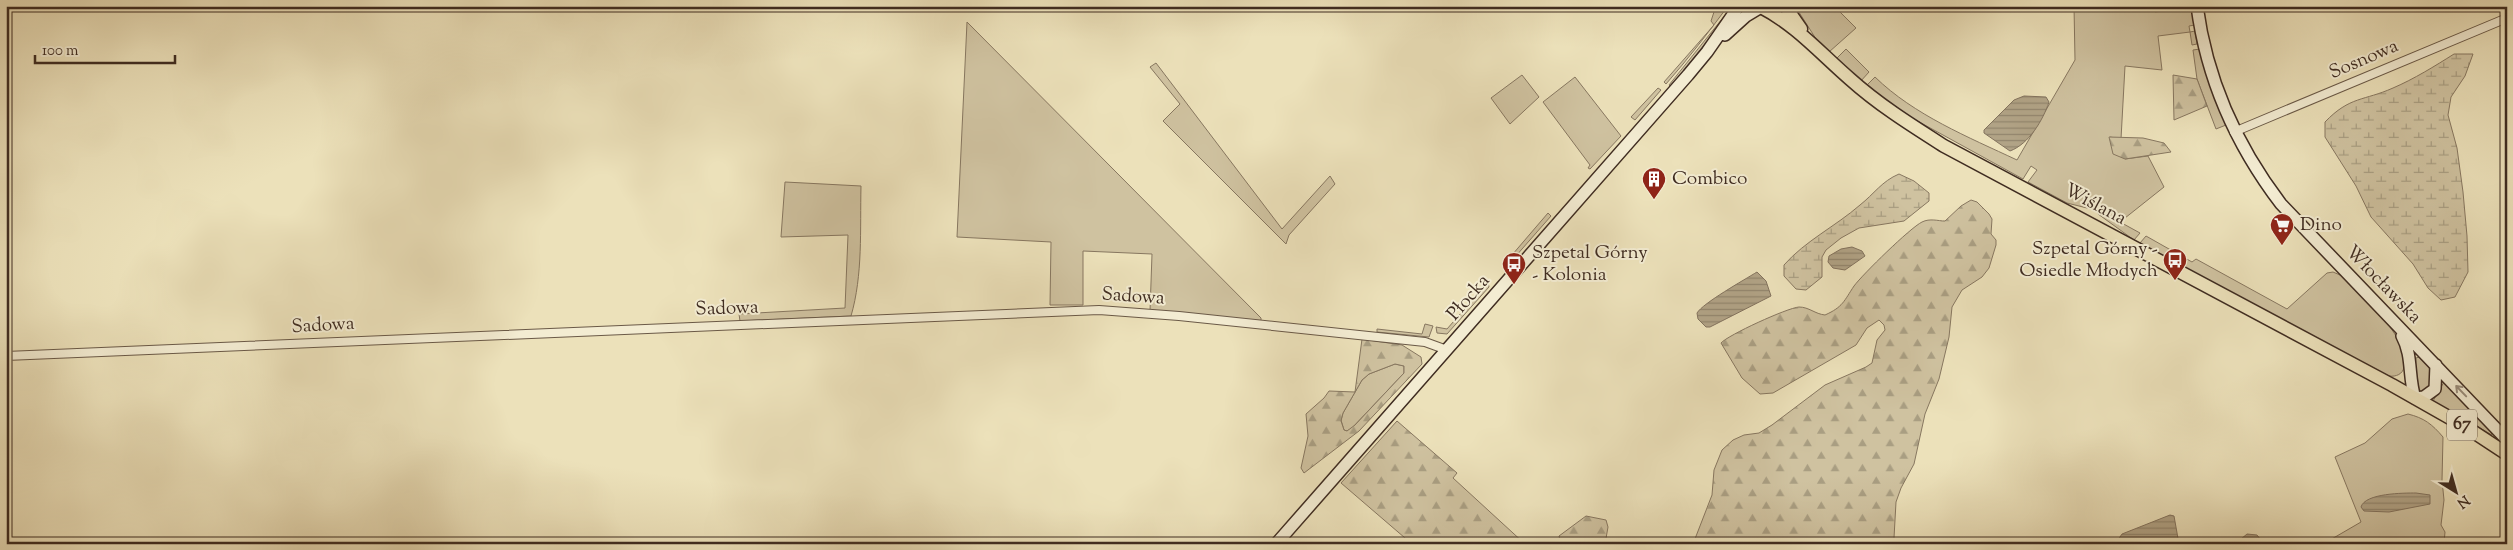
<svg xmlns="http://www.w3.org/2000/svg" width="2513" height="550" viewBox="0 0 2513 550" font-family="'Sorts Mill Goudy',serif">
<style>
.green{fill:#cfc2a0;stroke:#877760}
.forest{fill:url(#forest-firs);stroke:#877760;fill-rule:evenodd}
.wetland{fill:url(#wetland-marsh);stroke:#877760}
.water{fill:url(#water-rules);stroke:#83735e}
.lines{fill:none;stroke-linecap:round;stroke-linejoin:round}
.street-casing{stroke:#6a5947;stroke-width:10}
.secondary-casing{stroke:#3f2c21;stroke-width:14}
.primary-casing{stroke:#3f2c21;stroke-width:15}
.street{stroke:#f3ecd2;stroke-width:8}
.secondary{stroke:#f3ecd2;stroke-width:11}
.primary{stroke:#ece1ba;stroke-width:12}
.oneway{stroke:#998c7a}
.labels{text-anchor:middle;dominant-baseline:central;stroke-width:4;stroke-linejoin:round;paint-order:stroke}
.shield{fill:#f3ecd2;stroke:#756656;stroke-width:1}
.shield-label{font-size:18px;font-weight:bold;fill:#3f2c21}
.street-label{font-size:19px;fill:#3f2c21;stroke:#f3ecd2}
.poi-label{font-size:19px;fill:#3f2c21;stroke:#f3ecd2;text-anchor:start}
</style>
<defs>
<pattern id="forest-firs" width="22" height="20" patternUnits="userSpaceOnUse" patternTransform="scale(1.25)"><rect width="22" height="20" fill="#cfc2a0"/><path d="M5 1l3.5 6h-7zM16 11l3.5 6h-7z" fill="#a99e82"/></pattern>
<pattern id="wetland-marsh" width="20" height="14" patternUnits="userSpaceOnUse" patternTransform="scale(1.25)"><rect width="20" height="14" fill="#cfc2a0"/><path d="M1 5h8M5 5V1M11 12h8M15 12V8" fill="none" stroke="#a99e82"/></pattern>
<pattern id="water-rules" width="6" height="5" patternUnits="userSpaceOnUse" patternTransform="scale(1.25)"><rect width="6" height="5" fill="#b1a386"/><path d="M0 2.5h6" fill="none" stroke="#91856d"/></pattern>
</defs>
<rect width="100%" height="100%" fill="#ece1ba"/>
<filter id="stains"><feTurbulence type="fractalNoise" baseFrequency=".004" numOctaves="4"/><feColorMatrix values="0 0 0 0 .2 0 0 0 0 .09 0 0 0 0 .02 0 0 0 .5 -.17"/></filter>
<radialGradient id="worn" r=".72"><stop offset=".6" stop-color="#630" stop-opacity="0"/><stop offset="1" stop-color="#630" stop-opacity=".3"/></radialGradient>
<path class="green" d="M 1716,6 L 1728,6 C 1708,33 1688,59 1666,84 L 1664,82 L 1714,25 L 1711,21 Z
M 1795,6 L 1834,6 L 1856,28 L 1829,52 L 1818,42 Z
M 2074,6 L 2154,6 L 2155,12 L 2193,6 L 2195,25 L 2189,26 L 2190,32 L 2195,31 L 2197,44 L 2192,45 L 2190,32 L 2158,36 L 2162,70 L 2125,66 L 2121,139 L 2110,137 L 2125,159 L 2148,156 L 2164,187 L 2120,222 L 2140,233 L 2134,240 L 2098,214 L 2099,211 L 2067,203 L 2028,182 L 2037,170 L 2031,166 L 2023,179 L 1903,113 L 1867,85 L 1875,77 C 1914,115 1968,137 2017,160 L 2075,60 Z
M 1730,12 L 1671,87 L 1669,85 L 1726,14 Z
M 967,22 L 1261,318 L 1261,321 L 1150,311 L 1152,254 L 1083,251 L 1083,305 L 1050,305 L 1051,242 L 957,237 Z
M 1846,49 L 1869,72 L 1860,82 L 1836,59 Z
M 2200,49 L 2208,79 L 2226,125 L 2216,129 L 2197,79 L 2193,50 Z
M 1156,63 L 1282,229 L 1330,176 L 1335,184 L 1289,235 L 1286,244 L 1163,121 L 1180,104 L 1150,67 Z
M 1522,75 L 1539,97 L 1510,124 L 1491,98 Z
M 1575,77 L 1621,136 L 1590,169 L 1588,168 L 1590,165 L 1543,102 Z
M 1658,88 L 1661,90 L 1635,120 L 1631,117 Z
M 785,182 L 861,186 C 860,229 863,275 851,316 L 740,321 L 739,314 L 845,308 L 848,235 L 781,237 Z
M 1548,213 L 1551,216 L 1515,257 L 1512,255 Z
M 2146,236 L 2192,262 L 2196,259 L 2287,309 L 2327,273 L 2333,272 L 2340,275 C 2360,295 2411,337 2404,367 C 2403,374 2396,377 2389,376 L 2210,282 L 2140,243 Z
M 1488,282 L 1489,287 L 1447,334 L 1437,333 L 1436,327 L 1447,329 Z
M 1425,324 L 1433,326 L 1429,337 L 1377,332 L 1377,329 L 1422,334 Z
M 2419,357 C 2432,371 2437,373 2427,392 L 2420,392 C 2414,383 2415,369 2416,358 Z
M 1395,364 L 1404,366 L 1404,373 L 1352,428 L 1347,431 L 1344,430 L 1341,420 L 1343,413 L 1362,380 L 1369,374 Z
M 2444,382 L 2491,432 L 2492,435 L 2433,401 Z
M 2408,414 C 2424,418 2432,424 2443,437 L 2442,480 L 2444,500 L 2441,525 L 2445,532 L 2444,543 L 2330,544 L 2330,540 L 2361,522 L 2335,457 L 2365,443 L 2392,419 Z"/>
<path class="forest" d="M 2173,75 L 2197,79 L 2207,106 L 2174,120 Z
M 2109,137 L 2143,138 L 2164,143 L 2171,152 L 2125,159 L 2113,154 Z
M 1971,200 L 1977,202 L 1989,214 L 1992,219 L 1991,234 L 1996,240 L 1996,245 L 1989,268 L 1982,277 L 1962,290 L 1952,307 L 1949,337 L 1939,379 L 1925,414 L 1914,464 L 1901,488 L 1896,502 L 1894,538 L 1891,544 L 1693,544 L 1712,495 L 1714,470 L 1722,450 L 1733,440 L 1744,435 L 1759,433 L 1772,425 L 1825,385 L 1866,367 L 1872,363 L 1877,340 L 1885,330 L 1884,325 L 1879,320 L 1867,328 L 1856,345 L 1773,393 L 1760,394 L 1742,378 L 1721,343 C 1728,335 1787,308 1799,307 C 1809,307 1815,314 1825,315 C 1843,307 1844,301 1854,286 C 1863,274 1910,228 1922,222 C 1930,218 1938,221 1945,221 L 1961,206 Z
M 1362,339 L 1402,345 L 1421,357 L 1422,364 L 1359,431 L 1304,473 L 1301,468 L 1308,436 L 1306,414 L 1324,398 L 1329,391 L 1355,392 ZM 1395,364 L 1404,366 L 1404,373 L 1355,425 L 1347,431 L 1344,430 L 1341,421 L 1343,413 L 1362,380 L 1369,374 Z
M 1397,421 L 1457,473 L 1453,478 L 1525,544 L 1412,544 L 1341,483 Z
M 1586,516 L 1606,520 L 1608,527 L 1605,544 L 1561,544 L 1559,536 Z"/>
<path class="wetland" d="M 2454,54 L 2473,54 L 2465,76 L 2451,97 L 2448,115 L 2457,148 L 2463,192 L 2467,236 L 2468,272 L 2455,297 L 2441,300 L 2428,288 L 2413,264 L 2371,217 L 2356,186 L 2325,137 L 2325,122 C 2350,96 2364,101 2393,88 C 2414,79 2435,66 2454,54 Z
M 1899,174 L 1914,181 L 1929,193 L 1929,201 L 1904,221 L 1859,228 L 1841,238 L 1826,250 L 1822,257 L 1822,277 L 1806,290 L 1796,289 L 1784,276 L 1784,265 C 1805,241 1836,226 1860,205 C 1874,194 1882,181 1899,174 Z"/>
<path class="water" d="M 2024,96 L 2046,97 L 2049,102 C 2043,120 2029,144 2010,151 L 1984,133 L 1984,130 L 2014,100 Z
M 1852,247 L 1862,251 L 1865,256 L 1845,270 L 1833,268 L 1828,262 L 1829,256 L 1841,249 Z
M 1757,272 L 1766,281 L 1771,296 L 1710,327 L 1706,327 L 1698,319 L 1697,313 C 1703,303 1744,280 1757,272 Z
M 2416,493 L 2430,495 L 2430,504 L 2389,512 L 2364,511 L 2361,507 C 2365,493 2404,493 2416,493 Z
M 2170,515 L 2174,516 L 2179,544 L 2115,544 L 2122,534 Z
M 2247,534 L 2257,535 L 2264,544 L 2235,544 Z"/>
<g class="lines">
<g class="street-casing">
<path id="street" d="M 2234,132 L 2507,18
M 6,356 L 1099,310 L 1179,316 L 1425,342 L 1447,350"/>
</g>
<g class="secondary-casing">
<path id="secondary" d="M 2197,6 C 2207,81 2236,145 2281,204 L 2507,440
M 1725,35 L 1746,16 L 1761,7
M 2402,336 C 2413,356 2408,377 2415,398 L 2424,397 L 2435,389 L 2436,365
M 1276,544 L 1688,75 L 1707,52 L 1739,6"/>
</g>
<g class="primary-casing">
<path id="primary" d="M 1785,6 L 1801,29
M 1761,7 C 1796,25 1821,54 1850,79 C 1879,105 1911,125 1944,146 L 2392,385 L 2466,427 L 2507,454"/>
</g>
<use href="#street" class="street"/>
<use href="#secondary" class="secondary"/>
<use href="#primary" class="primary"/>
</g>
<defs><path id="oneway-shaft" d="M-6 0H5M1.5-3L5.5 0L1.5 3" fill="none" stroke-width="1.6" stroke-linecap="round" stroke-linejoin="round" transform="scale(1.25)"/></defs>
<use class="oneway" href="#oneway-shaft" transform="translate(2461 391) rotate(-134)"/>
<defs>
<g id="building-pin" transform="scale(1.25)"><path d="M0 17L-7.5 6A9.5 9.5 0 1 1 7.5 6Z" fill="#8f2418" stroke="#f3ecd2"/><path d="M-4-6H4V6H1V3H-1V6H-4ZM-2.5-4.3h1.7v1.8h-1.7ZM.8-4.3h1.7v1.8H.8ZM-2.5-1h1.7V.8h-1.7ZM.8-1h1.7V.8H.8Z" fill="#fff"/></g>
<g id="supermarket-pin" transform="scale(1.25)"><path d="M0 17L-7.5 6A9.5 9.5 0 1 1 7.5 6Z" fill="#8f2418" stroke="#f3ecd2"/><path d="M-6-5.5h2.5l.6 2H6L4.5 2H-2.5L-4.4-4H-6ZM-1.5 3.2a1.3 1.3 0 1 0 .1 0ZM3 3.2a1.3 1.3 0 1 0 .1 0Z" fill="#fff"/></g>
<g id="bus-pin" transform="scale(1.25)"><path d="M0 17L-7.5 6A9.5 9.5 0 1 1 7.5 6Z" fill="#8f2418" stroke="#f3ecd2"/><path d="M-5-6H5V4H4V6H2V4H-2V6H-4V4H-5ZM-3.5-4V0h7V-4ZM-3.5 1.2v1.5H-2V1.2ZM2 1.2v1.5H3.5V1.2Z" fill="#fff"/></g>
</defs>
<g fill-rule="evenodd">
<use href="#building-pin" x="1654" y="179"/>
<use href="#supermarket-pin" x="2282" y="225"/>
<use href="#bus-pin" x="2175" y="260"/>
<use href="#bus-pin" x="1514" y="264"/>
</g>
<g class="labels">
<rect class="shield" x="2447" y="409.5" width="30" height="31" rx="4"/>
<g class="shield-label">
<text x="2462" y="425">67</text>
</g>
<g class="street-label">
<text transform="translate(2364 60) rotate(-23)">Sosnowa</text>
<text transform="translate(2095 205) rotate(28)">Wiślana</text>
<text transform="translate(2383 285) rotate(46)">Włocławska</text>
<text transform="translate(1133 297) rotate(4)">Sadowa</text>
<text transform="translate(1469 298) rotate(-49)">Płocka</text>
<text transform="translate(727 309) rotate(-2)">Sadowa</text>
<text transform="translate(323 326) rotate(-3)">Sadowa</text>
</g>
<g class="poi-label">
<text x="1672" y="179">Combico</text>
<text x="2300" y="225">Dino</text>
<text x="2158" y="249" text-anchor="end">Szpetal Górny -<tspan x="2158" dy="22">Osiedle Młodych</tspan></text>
<text x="1532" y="253">Szpetal Górny<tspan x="1532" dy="22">- Kolonia</tspan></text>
</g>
</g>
<rect width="2513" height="550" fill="none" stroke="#ece1ba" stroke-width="25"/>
<rect x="8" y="8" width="2498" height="535" fill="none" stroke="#3f2c21" stroke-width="2.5"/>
<rect x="12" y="12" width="2488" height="525" fill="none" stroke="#3f2c21"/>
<g transform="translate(2456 492) rotate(143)" stroke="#f3ecd2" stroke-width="4" paint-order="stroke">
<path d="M0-4L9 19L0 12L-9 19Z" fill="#3f2c21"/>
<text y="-8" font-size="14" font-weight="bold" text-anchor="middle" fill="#3f2c21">N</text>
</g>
<path d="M35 55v8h140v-8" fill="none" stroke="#3f2c21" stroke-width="2.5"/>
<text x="42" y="55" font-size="15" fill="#3f2c21" stroke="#f3ecd2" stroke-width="4" paint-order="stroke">100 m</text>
<rect width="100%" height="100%" filter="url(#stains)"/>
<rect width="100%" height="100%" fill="url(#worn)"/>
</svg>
